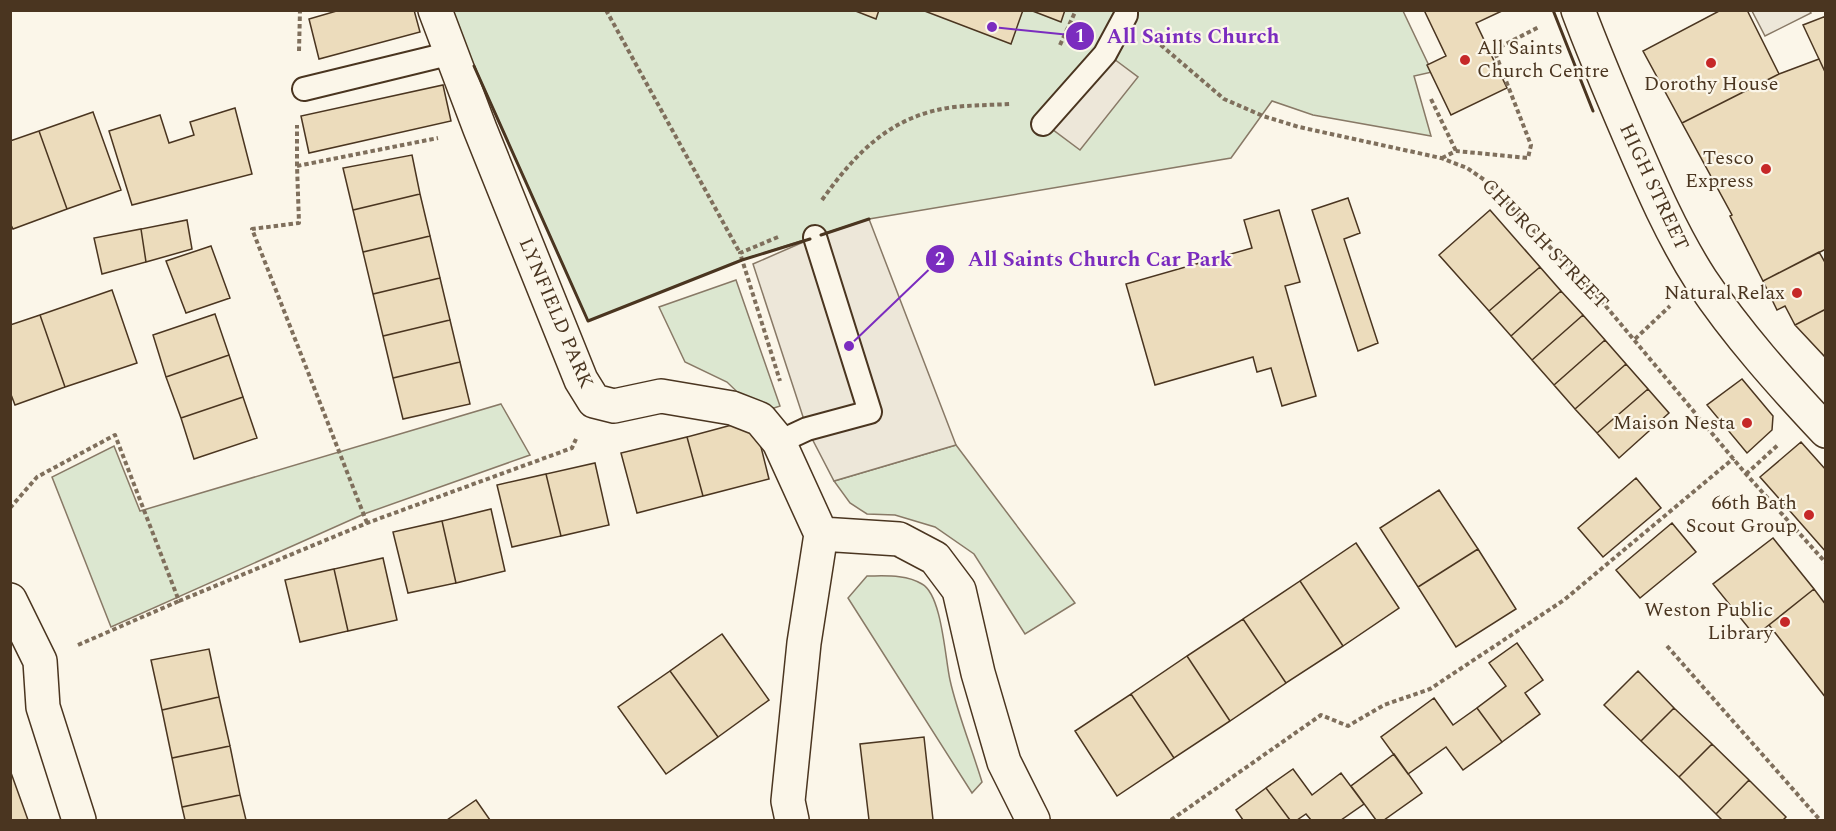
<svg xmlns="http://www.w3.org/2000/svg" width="1836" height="831" viewBox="0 0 1836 831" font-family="Spectral,serif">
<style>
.green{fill:#dce7d0;stroke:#887966;stroke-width:1.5}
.parking{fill:#ede7d9;stroke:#887966;stroke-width:1.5}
.building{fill:#ecdcbc;stroke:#4a3520;stroke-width:1.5}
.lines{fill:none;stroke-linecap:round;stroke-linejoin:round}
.lane-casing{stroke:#4a3520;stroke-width:26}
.street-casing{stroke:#4a3520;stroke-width:36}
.secondary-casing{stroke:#4a3520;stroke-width:36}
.path{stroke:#7f6f5c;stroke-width:4;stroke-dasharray:4.5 3;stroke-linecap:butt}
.lane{stroke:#fbf6e9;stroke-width:22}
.street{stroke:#fbf6e9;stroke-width:33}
.secondary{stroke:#fbf6e9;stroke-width:33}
.wall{stroke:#4a3520;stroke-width:3}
.poi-dot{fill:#c62828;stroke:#fbf6e9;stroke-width:2}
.labels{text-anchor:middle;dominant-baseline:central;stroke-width:4.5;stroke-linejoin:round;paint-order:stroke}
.poi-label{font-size:20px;fill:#4a3520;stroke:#fbf6e9;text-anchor:end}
.street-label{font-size:20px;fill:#4a3520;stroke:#fbf6e9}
.leader{fill:none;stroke:#7b2cbf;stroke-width:2}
.callout-dot{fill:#7b2cbf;stroke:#fbf6e9;stroke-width:2}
.mark-label{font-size:18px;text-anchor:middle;font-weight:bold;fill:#fff}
.callout-label{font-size:21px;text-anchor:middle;font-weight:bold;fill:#7b2cbf;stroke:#fbf6e9;stroke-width:4.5;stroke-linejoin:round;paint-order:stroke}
</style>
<rect width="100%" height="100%" fill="#fbf6e9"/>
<path class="green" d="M 451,11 L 1403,11 L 1432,72 L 1414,76 L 1431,136 L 1313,115 L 1272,101 L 1231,158 L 869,219 L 742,260 L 588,321 L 469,54 Z
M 736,280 L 780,406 L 759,413 L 727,382 L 685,362 L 659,307 Z
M 501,404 L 530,455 L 364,514 L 111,627 L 52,477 L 114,446 L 140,511 Z
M 956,445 L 1075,603 L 1025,634 L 974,554 L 935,527 L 895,515 L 867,514 L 850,503 L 834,481 Z
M 867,576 C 885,576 906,574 922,584 C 942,595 945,658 950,680 C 957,712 972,749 982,782 L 972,793 L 848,598 Z"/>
<path class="parking" d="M 1809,10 L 1811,13 L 1765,36 L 1752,11 Z
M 1110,56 L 1138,77 L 1080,150 L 1052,129 Z
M 869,219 L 956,445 L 834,481 L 807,429 L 753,264 L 815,237 Z"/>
<path class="building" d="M 340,10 L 414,10 L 420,32 L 319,59 L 309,19 Z
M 853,10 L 879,10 L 876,19 Z
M 922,10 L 1023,10 L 1011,44 Z
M 1030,10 L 1065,10 L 1061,22 Z
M 1424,10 L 1504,10 L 1476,23 L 1507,88 L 1451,115 L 1427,65 L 1446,56 Z
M 1721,10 L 1747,10 L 1779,74 L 1682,123 L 1643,51 Z
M 1826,16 L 1826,74 L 1803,25 Z
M 1819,59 L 1826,74 L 1826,249 L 1763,281 L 1730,216 L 1732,215 L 1682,123 L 1779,74 Z
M 443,85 L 451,121 L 309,153 L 301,116 Z
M 235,108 L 252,174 L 132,205 L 109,131 L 160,115 L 169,143 L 194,135 L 190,122 Z
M 93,112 L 121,190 L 67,209 L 39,131 Z
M 39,131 L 67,209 L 13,229 L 10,223 L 10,141 Z
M 412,155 L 420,194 L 353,210 L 343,168 Z
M 420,194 L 430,236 L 363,252 L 353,210 Z
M 1348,198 L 1360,233 L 1344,239 L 1378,343 L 1358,351 L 1312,210 Z
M 1279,210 L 1300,282 L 1285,286 L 1316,396 L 1282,406 L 1271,368 L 1257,372 L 1253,357 L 1155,385 L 1126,284 L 1252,248 L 1244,220 Z
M 1490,210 L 1540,267 L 1489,311 L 1439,255 Z
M 187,220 L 192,249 L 146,262 L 141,229 Z
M 141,229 L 146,262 L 102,274 L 94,238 Z
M 430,236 L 440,278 L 373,294 L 363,252 Z
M 211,246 L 230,298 L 186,313 L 166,261 Z
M 1819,252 L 1826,264 L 1826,309 L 1795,325 L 1785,306 L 1777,310 L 1763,281 Z
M 1540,267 L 1561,291 L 1511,336 L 1489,311 Z
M 440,278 L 450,320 L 383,336 L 373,294 Z
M 112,290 L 137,363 L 65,387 L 40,315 Z
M 1561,291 L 1583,315 L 1532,360 L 1511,336 Z
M 1826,309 L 1826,358 L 1795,325 Z
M 215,314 L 229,355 L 166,377 L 153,335 Z
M 40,315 L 65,387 L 15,405 L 10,392 L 10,325 Z
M 1583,315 L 1605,340 L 1554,385 L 1532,360 Z
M 450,320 L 460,362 L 393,378 L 383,336 Z
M 1605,340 L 1626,364 L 1575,409 L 1554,385 Z
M 229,355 L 243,397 L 181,418 L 166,377 Z
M 460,362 L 470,404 L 403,419 L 393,378 Z
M 1626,364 L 1648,389 L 1597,433 L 1575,409 Z
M 1742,379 L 1773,416 L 1772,430 L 1747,453 L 1707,405 Z
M 1648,389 L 1669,413 L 1619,458 L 1597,433 Z
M 243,397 L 257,438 L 194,459 L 181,418 Z
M 754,419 L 769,479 L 703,496 L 687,437 Z
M 687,437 L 703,496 L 637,513 L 621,453 Z
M 1801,442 L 1826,470 L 1826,552 L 1760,477 Z
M 595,463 L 609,525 L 561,536 L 546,474 Z
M 546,474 L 561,536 L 512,547 L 497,485 Z
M 1636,478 L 1661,508 L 1603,557 L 1578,528 Z
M 1439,490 L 1478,549 L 1418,587 L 1380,528 Z
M 491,509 L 505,571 L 456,583 L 442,521 Z
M 442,521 L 456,583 L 408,593 L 393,532 Z
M 1672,523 L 1696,552 L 1640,598 L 1616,570 Z
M 1773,538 L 1814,589 L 1755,636 L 1713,584 Z
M 1356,543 L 1399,608 L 1343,646 L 1300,581 Z
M 1478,549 L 1516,609 L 1456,647 L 1418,587 Z
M 383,558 L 397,620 L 348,631 L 334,569 Z
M 334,569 L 348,631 L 300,642 L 285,580 Z
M 1300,581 L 1343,646 L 1286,683 L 1243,619 Z
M 1814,589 L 1826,605 L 1826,698 L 1769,625 Z
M 1243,619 L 1286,683 L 1230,721 L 1187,656 Z
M 722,634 L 769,700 L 718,737 L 670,671 Z
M 1517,643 L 1543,680 L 1525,693 L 1540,714 L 1502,742 L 1477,708 L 1506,686 L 1489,663 Z
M 209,649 L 219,697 L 162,710 L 151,660 Z
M 1187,656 L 1230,721 L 1174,758 L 1131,694 Z
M 670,671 L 718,737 L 666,774 L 618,707 Z
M 1638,671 L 1674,708 L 1641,741 L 1604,705 Z
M 1131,694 L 1174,758 L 1117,796 L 1075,731 Z
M 219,697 L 230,746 L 172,758 L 162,710 Z
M 1434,698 L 1453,725 L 1477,708 L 1502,742 L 1463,770 L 1446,747 L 1408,774 L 1381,737 Z
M 1674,708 L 1712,744 L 1679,777 L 1641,741 Z
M 924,737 L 933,820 L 869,820 L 860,744 Z
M 1712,744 L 1749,780 L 1716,814 L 1679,777 Z
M 230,746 L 240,795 L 182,807 L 172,758 Z
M 1394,754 L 1422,793 L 1384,820 L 1376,820 L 1351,786 Z
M 1293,769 L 1312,795 L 1341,773 L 1364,804 L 1341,820 L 1311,820 L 1306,814 L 1297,820 L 1290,820 L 1266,788 Z
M 10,770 L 28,820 L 10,820 Z
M 1749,780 L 1786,817 L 1783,820 L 1722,820 L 1716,814 Z
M 1266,788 L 1290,820 L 1243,820 L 1236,810 Z
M 240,795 L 246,820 L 185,820 L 182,807 Z
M 476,800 L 490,820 L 447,820 Z"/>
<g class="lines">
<g class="lane-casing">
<path id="lane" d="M 304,89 L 452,53
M 1043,124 L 1105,54 L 1126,15 L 1126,10
M 779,442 L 807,429 L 870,412 L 815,237"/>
</g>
<g class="street-casing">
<path id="street" d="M 435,10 L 480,129 L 581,380 L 594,401 L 614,406 L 661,396 L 732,408 L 760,419 L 779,442 L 821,534 L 804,643 L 788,801 L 792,820
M 821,534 L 899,539 L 935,558 L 959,590 L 978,673 L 1004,762 L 1033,820
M 10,600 L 40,661 L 43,707 L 79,820"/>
</g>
<g class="secondary-casing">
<path id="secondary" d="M 1578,10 C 1594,53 1612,95 1630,137 C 1651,186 1672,235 1701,280 C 1737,334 1781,383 1826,431"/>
</g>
<path class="path" d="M 606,10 L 740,253
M 1155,40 L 1224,99 L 1263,116 L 1299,127 L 1441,158 L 1467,168 L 1486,181 L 1599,298 L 1746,474 L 1826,563
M 1060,45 L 1076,10
M 299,51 L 300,10
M 1431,99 L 1456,151
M 1442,158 L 1456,151 L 1528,158 L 1531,145 L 1494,50 L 1539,27
M 297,166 L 297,125
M 822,200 C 857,151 892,115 954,107 C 973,105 992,105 1010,104
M 778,237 L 740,253 L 780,381
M 1635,339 L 1670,306
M 1746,474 L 1779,444
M 10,508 L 37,477 L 115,435 L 179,601 L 367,523 L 572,448 L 576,439
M 367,523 L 252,229 L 299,223 L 297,166 L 438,138
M 78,645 L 179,601
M 1667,646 L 1820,820
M 1171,820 L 1321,715 L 1348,726 L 1384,705 L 1430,689 L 1564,600 L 1734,458"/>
<use href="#lane" class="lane"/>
<use href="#street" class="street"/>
<use href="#secondary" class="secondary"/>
<path class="wall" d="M 1553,10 L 1593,111
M 474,66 L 588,321 L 742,260 L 810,239
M 821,235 L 869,219"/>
</g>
<g class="poi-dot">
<circle cx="1465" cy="60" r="6"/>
<circle cx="1711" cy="63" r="6"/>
<circle cx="1766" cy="169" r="6"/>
<circle cx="1797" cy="293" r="6"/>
<circle cx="1747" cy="423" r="6"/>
<circle cx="1809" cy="515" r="6"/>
<circle cx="1785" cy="622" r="6"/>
</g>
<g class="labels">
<g class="poi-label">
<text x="1477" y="48" text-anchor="start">All Saints<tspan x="1477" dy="23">Church Centre</tspan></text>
<text x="1711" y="84" text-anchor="middle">Dorothy House</text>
<text x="1754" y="158">Tesco<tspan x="1754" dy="23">Express</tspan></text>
<text x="1785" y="293">Natural Relax</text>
<text x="1735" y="423">Maison Nesta</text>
<text x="1797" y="503">66th Bath<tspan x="1797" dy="23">Scout Group</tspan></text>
<text x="1773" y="610">Weston Public<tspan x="1773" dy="23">Library</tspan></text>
</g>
<g class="street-label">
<text transform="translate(1654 187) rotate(65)">HIGH STREET</text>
<text transform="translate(1545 244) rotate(46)">CHURCH STREET</text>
<text transform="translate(556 313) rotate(67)">LYNFIELD PARK</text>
</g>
</g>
<path class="leader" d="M992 27L1080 36M849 346L940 259"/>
<g class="callout-dot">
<circle cx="992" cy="27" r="6"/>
<circle cx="849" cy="346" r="6"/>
<circle cx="1080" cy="36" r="15"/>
<circle cx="940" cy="259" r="15"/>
</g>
<g class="mark-label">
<text x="1080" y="42">1</text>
<text x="940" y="265">2</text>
</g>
<g class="callout-label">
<text x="1193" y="43">All Saints Church</text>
<text x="1100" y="266">All Saints Church Car Park</text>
</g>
<rect width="1836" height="831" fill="none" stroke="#4a3520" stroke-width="24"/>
</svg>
